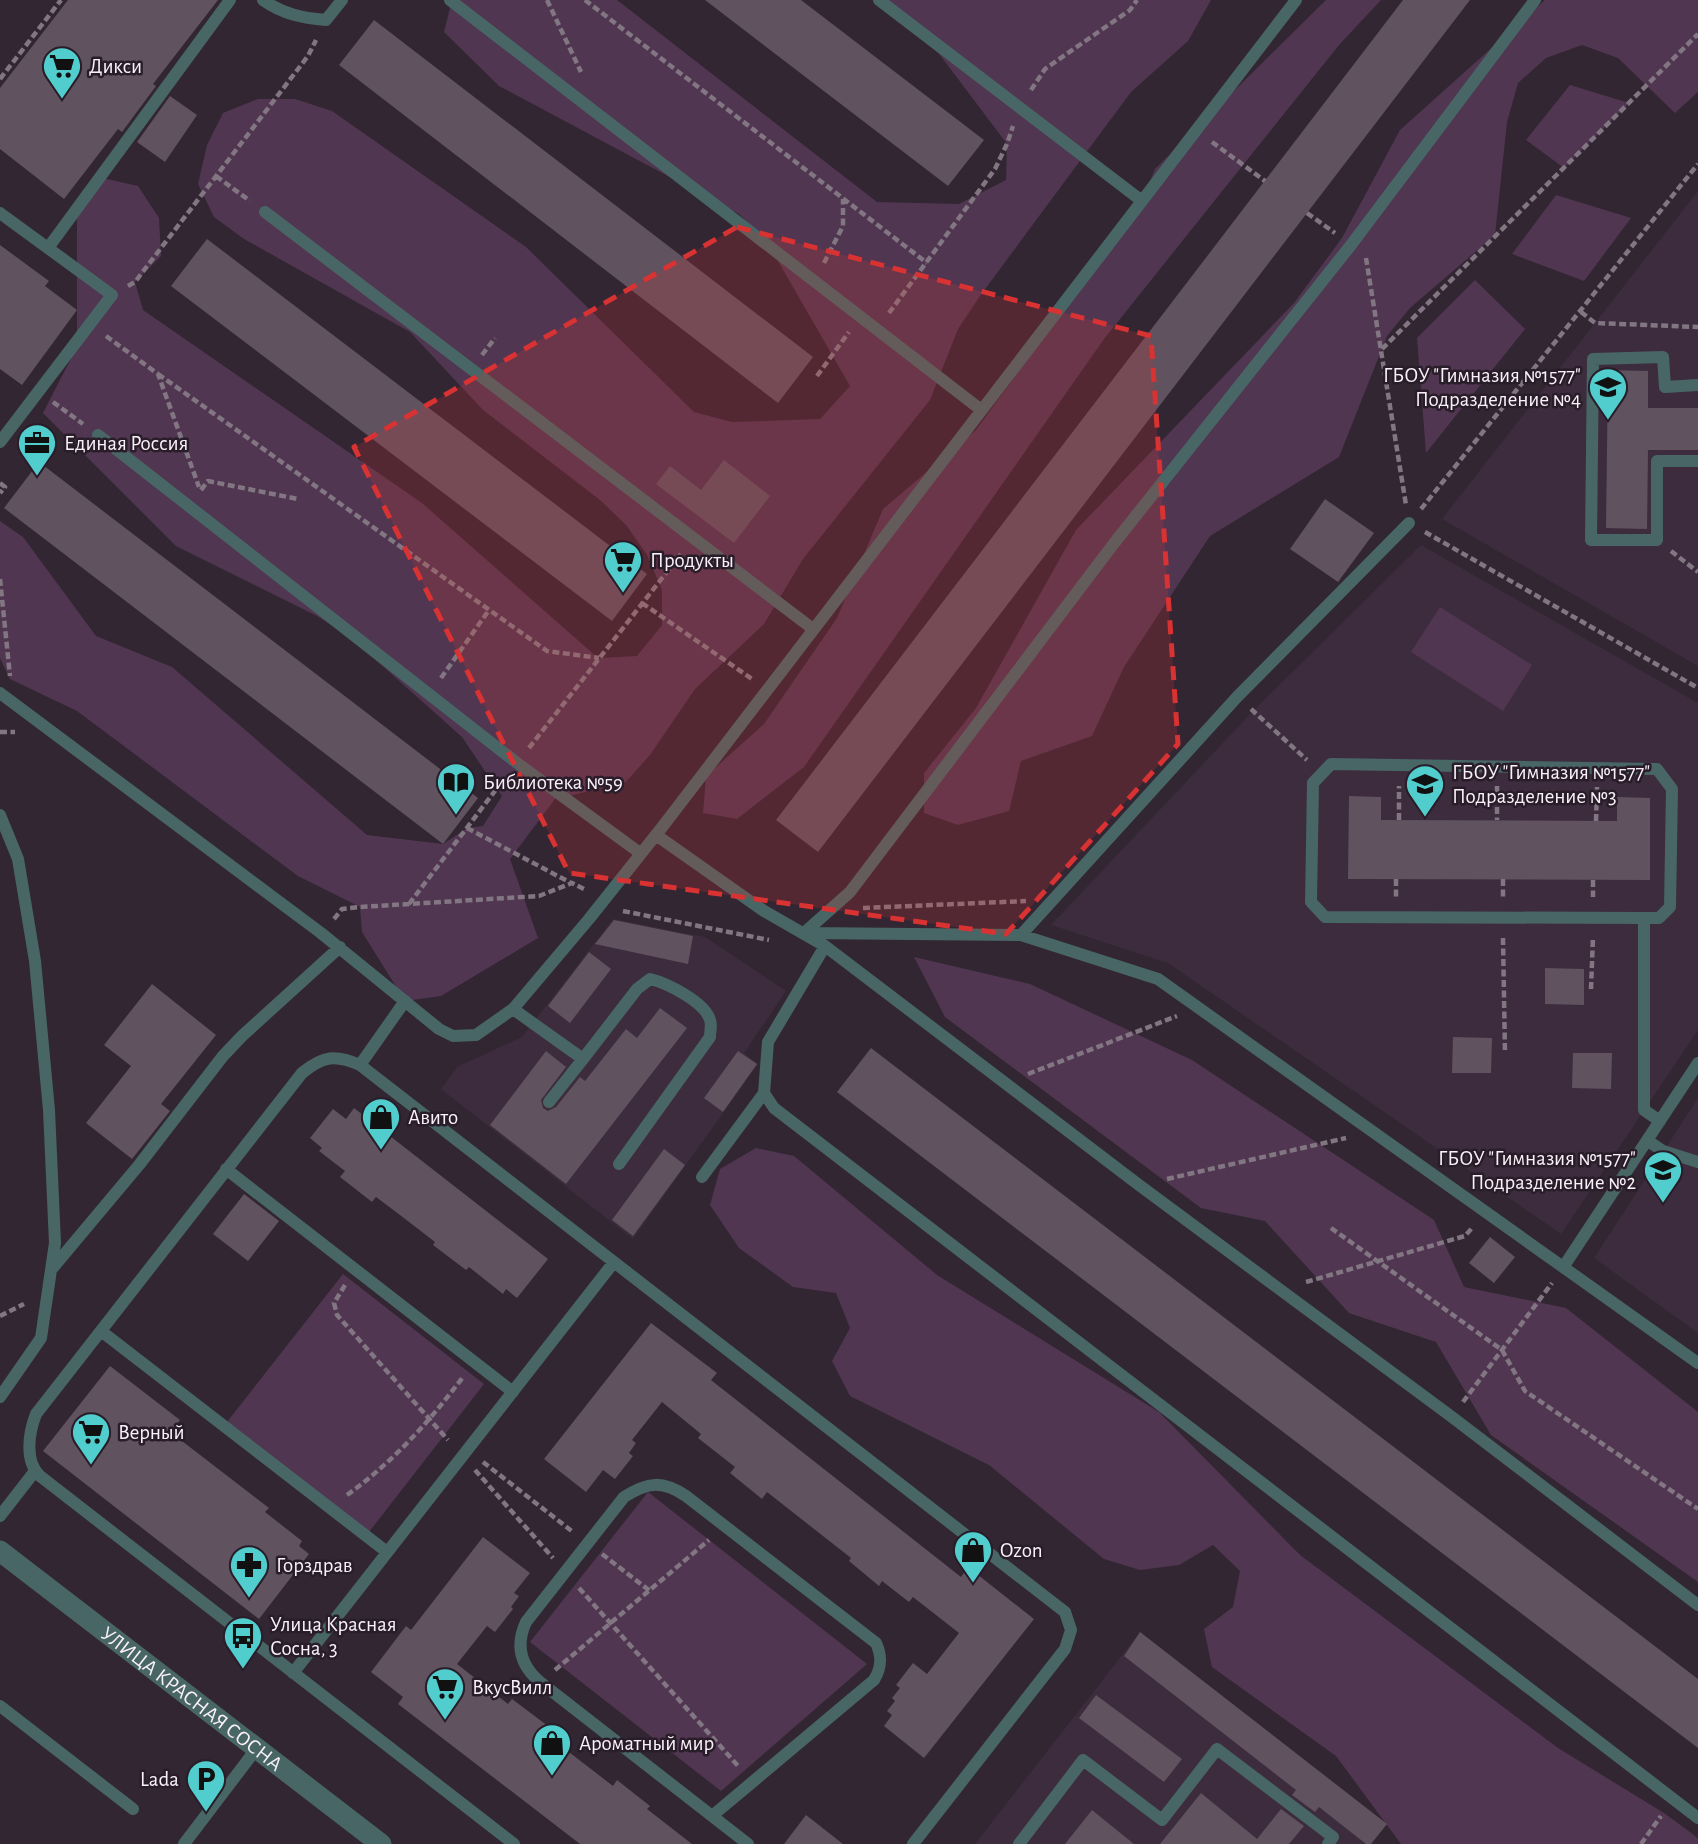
<svg xmlns="http://www.w3.org/2000/svg" width="1698" height="1844" viewBox="0 0 1698 1844" font-family="'Alegreya Sans',sans-serif">
<style>
.built{fill:#3d2c3d}
.green{fill:#513651}
.building{fill:#60525f}
.lines{fill:none;stroke-linecap:round;stroke-linejoin:round}
.path{stroke:#817681;stroke-width:4.5;stroke-dasharray:7 3.5;stroke-linecap:butt}
.lane{stroke:#486666;stroke-width:12}
.street{stroke:#486666;stroke-width:21}
.marked{fill:#d83232;fill-opacity:0.2;stroke:#d83232;stroke-width:5;stroke-dasharray:14 9;stroke-linejoin:round}
.labels{text-anchor:middle;dominant-baseline:central;stroke-width:5;stroke-linejoin:round;paint-order:stroke}
.poi-label{font-size:21px;fill:#f9f0f9;stroke:#281d28;text-anchor:start}
.street-label{font-size:21px;fill:#f9f0f9;stroke:#281d28}
</style>
<rect width="100%" height="100%" fill="#322632"/>
<path class="built" d="M 1698,191 L 1698,666 L 1442,519 Z
M 1421,545 L 1698,703 L 1698,1030 L 1561,1234 L 1168,963 L 1051,925 L 1253,711 Z
M 613,919 L 705,937 L 786,991 L 744,1053 L 758,1064 L 633,1239 L 441,1089 L 457,1067 L 522,1037 Z
M 1698,1098 L 1698,1333 L 1594,1258 Z
M 1140,1632 L 1387,1824 L 1371,1844 L 975,1844 Z"/>
<path class="green" d="M 452,0 L 617,0 L 877,202 L 959,204 L 1006,180 L 1007,144 L 940,55 L 887,0 L 1211,0 L 1188,41 L 1131,92 L 980,296 L 958,329 L 930,400 L 803,559 L 764,624 L 695,689 L 650,755 L 625,783 L 555,799 L 510,859 L 538,938 L 441,996 L 405,1001 L 362,932 L 360,907 L 298,876 L 77,711 L 10,679 L 0,658 L 0,521 L 23,537 L 96,636 L 172,667 L 367,835 L 443,844 L 467,828 L 483,826 L 502,796 L 462,737 L 350,637 L 317,616 L 176,546 L 43,413 L 77,347 L 77,208 L 98,177 L 138,186 L 159,218 L 161,256 L 135,282 L 143,310 L 422,503 L 598,658 L 637,656 L 662,625 L 662,590 L 647,555 L 626,525 L 600,500 L 483,410 L 410,332 L 244,239 L 214,217 L 198,184 L 207,145 L 223,113 L 258,99 L 295,99 L 332,111 L 526,247 L 694,412 L 732,422 L 820,419 L 850,386 L 767,242 L 739,214 L 499,86 L 444,32 Z
M 1326,0 L 1381,0 L 1339,45 L 1104,339 L 804,767 L 737,819 L 703,813 L 706,776 L 764,724 L 837,618 L 883,509 L 976,430 L 1142,201 L 1155,169 Z
M 1545,0 L 1698,0 L 1698,92 L 1675,113 L 1618,58 L 1582,45 L 1546,58 L 1518,83 L 1507,122 L 1495,235 L 1410,308 L 1387,336 L 1339,457 L 1210,536 L 1124,667 L 1092,736 L 1021,761 L 1009,811 L 958,825 L 924,813 L 924,773 L 976,708 L 1076,530 L 1294,303 L 1342,238 L 1400,130 Z
M 1570,85 L 1629,103 L 1564,168 L 1526,140 Z
M 1556,195 L 1631,218 L 1584,281 L 1512,254 Z
M 1475,280 L 1525,329 L 1426,453 L 1417,338 Z
M 1440,607 L 1532,665 L 1503,711 L 1411,652 Z
M 914,957 L 1030,984 L 1192,1060 L 1434,1220 L 1464,1287 L 1566,1308 L 1698,1412 L 1698,1582 L 1491,1435 L 1436,1342 L 1349,1313 L 1265,1221 L 1201,1208 L 945,1017 Z
M 756,1148 L 794,1156 L 937,1275 L 1159,1412 L 1300,1555 L 1558,1748 L 1664,1813 L 1694,1835 L 1698,1839 L 1698,1844 L 1401,1844 L 1336,1756 L 1212,1667 L 1204,1629 L 1233,1607 L 1240,1571 L 1213,1545 L 1179,1565 L 1140,1570 L 1104,1559 L 989,1465 L 850,1396 L 832,1361 L 850,1328 L 836,1293 L 793,1287 L 739,1248 L 710,1205 L 720,1169 Z
M 343,1274 L 484,1384 L 369,1532 L 227,1422 Z
M 648,1492 L 867,1664 L 721,1791 L 530,1642 Z"/>
<path class="building" d="M 68,0 L 218,0 L 153,84 L 156,86 L 122,132 L 118,129 L 64,199 L 0,149 L 0,88 Z
M 705,0 L 801,0 L 984,140 L 948,186 Z
M 1403,0 L 1470,0 L 818,852 L 776,820 Z
M 374,20 L 813,357 L 778,403 L 339,65 Z
M 170,96 L 197,115 L 165,162 L 137,142 Z
M 207,239 L 647,574 L 612,621 L 171,286 Z
M 0,245 L 49,281 L 45,286 L 77,310 L 22,385 L 0,369 Z
M 1608,370 L 1648,371 L 1648,408 L 1698,408 L 1698,450 L 1648,450 L 1647,529 L 1606,528 Z
M 724,460 L 770,496 L 734,543 L 656,484 L 670,466 L 701,490 Z
M 39,462 L 478,798 L 443,844 L 4,508 Z
M 1325,499 L 1374,533 L 1338,582 L 1290,549 Z
M 1349,796 L 1381,797 L 1381,820 L 1617,821 L 1617,797 L 1650,798 L 1650,880 L 1348,879 Z
M 614,920 L 693,936 L 688,964 L 595,944 Z
M 589,952 L 611,969 L 570,1023 L 548,1006 Z
M 1545,968 L 1584,969 L 1584,1005 L 1545,1004 Z
M 152,984 L 216,1035 L 161,1104 L 170,1111 L 132,1159 L 86,1123 L 131,1066 L 104,1045 Z
M 660,1008 L 687,1028 L 566,1184 L 490,1125 L 546,1051 L 566,1067 L 541,1100 L 543,1108 L 548,1111 L 556,1107 L 580,1077 L 585,1081 L 626,1029 L 637,1038 Z
M 1453,1037 L 1492,1038 L 1491,1073 L 1452,1073 Z
M 871,1048 L 1698,1679 L 1698,1748 L 837,1092 Z
M 738,1051 L 757,1064 L 723,1112 L 704,1098 Z
M 1573,1053 L 1612,1053 L 1611,1089 L 1572,1088 Z
M 354,1108 L 548,1259 L 517,1298 L 506,1289 L 503,1294 L 469,1267 L 466,1270 L 433,1245 L 435,1242 L 400,1215 L 376,1197 L 372,1202 L 340,1177 L 345,1171 L 319,1151 L 322,1148 L 310,1138 L 333,1109 L 346,1119 Z
M 664,1149 L 685,1165 L 633,1236 L 612,1220 Z
M 244,1194 L 279,1221 L 248,1261 L 213,1234 Z
M 1490,1237 L 1515,1257 L 1494,1283 L 1469,1263 Z
M 651,1323 L 717,1373 L 711,1380 L 961,1577 L 968,1567 L 1034,1619 L 924,1758 L 884,1726 L 892,1715 L 887,1711 L 895,1701 L 892,1698 L 900,1688 L 896,1685 L 913,1663 L 927,1674 L 959,1633 L 913,1597 L 909,1602 L 882,1581 L 879,1586 L 849,1561 L 851,1558 L 767,1492 L 762,1499 L 730,1473 L 735,1467 L 698,1438 L 701,1434 L 662,1402 L 632,1440 L 636,1443 L 629,1453 L 633,1456 L 615,1479 L 603,1470 L 586,1492 L 544,1459 Z
M 110,1366 L 180,1420 L 172,1430 L 184,1439 L 182,1441 L 269,1508 L 265,1512 L 302,1541 L 299,1546 L 309,1554 L 259,1619 L 43,1451 Z
M 483,1537 L 530,1573 L 514,1593 L 519,1596 L 511,1607 L 513,1609 L 495,1632 L 487,1626 L 457,1664 L 508,1704 L 512,1699 L 548,1726 L 543,1732 L 613,1786 L 617,1780 L 650,1806 L 647,1809 L 692,1844 L 580,1844 L 398,1704 L 403,1697 L 371,1672 L 406,1626 L 411,1630 Z
M 1140,1632 L 1387,1824 L 1371,1844 L 1366,1844 L 1319,1807 L 1315,1812 L 1292,1795 L 1296,1790 L 1124,1656 Z
M 1096,1695 L 1182,1759 L 1164,1782 L 1079,1718 Z
M 1201,1793 L 1257,1839 L 1281,1809 L 1304,1826 L 1289,1844 L 1160,1844 Z
M 1092,1810 L 1134,1844 L 1065,1844 Z
M 806,1815 L 843,1844 L 784,1844 Z"/>
<g class="lines">
<path class="path" d="M 547,0 L 581,72
M 585,0 L 927,263
M 0,79 L 61,0
M 1031,90 L 1045,69 L 1130,10 L 1137,0
M 1212,142 L 1265,181
M 216,176 L 250,201
M 1307,213 L 1335,233
M 1366,258 L 1406,505
M 824,263 L 843,226 L 843,199
M 128,286 L 135,282 L 308,56 L 316,40
M 1581,312 L 1595,323 L 1698,327
M 889,313 L 995,169 L 1007,144 L 1013,126
M 106,336 L 158,374 L 199,487
M 1382,349 L 1698,34
M 482,355 L 495,338
M 158,374 L 547,651 L 599,658
M 817,376 L 849,332
M 53,402 L 83,424
M 0,483 L 5,487 L 0,493
M 201,490 L 208,481 L 298,499
M 1421,509 L 1698,164
M 1425,532 L 1698,688
M 1671,551 L 1698,572
M 0,579 L 10,676
M 642,603 L 752,679
M 441,678 L 489,610
M 1251,709 L 1307,760
M 0,732 L 15,732
M 529,748 L 681,554
M 1497,786 L 1497,820
M 1399,820 L 1399,786
M 1596,821 L 1597,787
M 467,828 L 571,883
M 1396,879 L 1396,899
M 1503,879 L 1503,898
M 1593,880 L 1593,897
M 409,904 L 504,779
M 863,908 L 1026,901
M 623,911 L 769,940
M 334,919 L 342,909 L 360,907 L 539,896 L 572,883 L 586,890
M 1503,938 L 1505,1053
M 1591,989 L 1593,937
M 1028,1074 L 1177,1016
M 1167,1179 L 1346,1138
M 1331,1228 L 1502,1350 L 1525,1391 L 1698,1509
M 1306,1282 L 1465,1236 L 1472,1228
M 345,1285 L 334,1303 L 337,1315 L 448,1440
M 0,1316 L 24,1304
M 1463,1402 L 1552,1283
M 483,1462 L 573,1532
M 475,1470 L 553,1558
M 347,1495 C 393,1462 429,1422 463,1377
M 602,1554 L 650,1591
M 579,1588 L 739,1767
M 555,1670 L 709,1540
M 1641,1844 L 1661,1816"/>
<path class="lane" d="M 263,0 C 283,14 302,18 326,20 L 342,0
M 450,0 L 980,409
M 879,0 L 1142,201
M 265,212 L 813,629
M 0,213 L 112,295 L 0,442
M 48,248 L 230,0
M 1698,385 L 1665,387 L 1663,357 L 1593,359 L 1591,540 L 1657,540 L 1657,461 L 1698,461
M 98,435 L 517,763 L 640,853
M 0,693 L 321,933 L 439,1029 L 453,1036 L 476,1035 L 513,1009 L 589,919 L 663,826 L 1296,0
M 0,815 L 18,859 L 35,961 L 49,1110 L 55,1243 L 51,1270
M 656,835 L 764,911 L 825,946 L 1139,1185 L 1452,1417 L 1698,1605
M 1644,918 L 1325,917 L 1311,902 L 1313,783 L 1331,764 L 1657,769 L 1672,789 L 1670,907 L 1659,918 L 1644,918 L 1644,1110 L 1660,1121
M 804,933 L 850,892 L 1115,542 L 1351,245 L 1535,0
M 806,933 L 1021,935 L 1158,979 L 1698,1363
M 1021,935 L 1237,697 L 1409,523
M 825,946 L 768,1042 L 764,1093 L 774,1108 L 1698,1818
M 513,1009 L 583,1059 L 637,989 L 650,979 C 667,983 705,1002 710,1020 C 712,1025 710,1031 710,1037 L 619,1164
M 360,1065 L 405,1001
M 549,1102 L 583,1059
M 1648,1141 L 1663,1151 L 1698,1162
M 226,1169 L 513,1392
M 702,1177 L 764,1093
M 1564,1266 L 1698,1063
M 101,1331 L 387,1552
M 0,1397 L 41,1338 L 51,1270 L 139,1165 L 223,1056 L 242,1036 L 340,947
M 0,1516 L 35,1471
M 293,1673 L 614,1262
M 0,1706 L 133,1809
M 712,1816 L 874,1680 C 882,1667 882,1656 876,1643 L 686,1496 C 662,1480 648,1482 624,1497 L 526,1622 C 515,1646 521,1666 540,1682 L 748,1844
M 184,1844 L 257,1748
M 514,1844 L 40,1476 C 24,1461 29,1432 36,1414 L 302,1073 C 323,1056 335,1054 360,1065 L 1065,1612 L 1071,1630 L 1065,1649 L 913,1844
M 1019,1844 L 1083,1760 L 1162,1820 L 1217,1749 L 1333,1837 L 1328,1844"/>
<path class="street" id="s1" d="M 0,1551 L 381,1844"/>
</g>
<path class="marked" d="M 737,227 L 1151,336 L 1178,744 L 1006,934 L 569,873 L 354,447 Z"/>
<defs>
<g id="supermarket-pin" transform="scale(2.0125)"><path d="M0 17L-7.5 6A9.5 9.5 0 1 1 7.5 6Z" fill="#52cdce" stroke="#281d28"/><path d="M-6-5.5h2.5l.6 2H6L4.5 2H-2.5L-4.4-4H-6ZM-1.5 3.2a1.3 1.3 0 1 0 .1 0ZM3 3.2a1.3 1.3 0 1 0 .1 0Z" fill="#111"/></g>
<g id="school-pin" transform="scale(2.0125)"><path d="M0 17L-7.5 6A9.5 9.5 0 1 1 7.5 6Z" fill="#52cdce" stroke="#281d28"/><path d="M0-5L7-2L0 1L-7-2ZM-4 1L0 2.5L4 1V4Q0 6-4 4Z" fill="#111"/></g>
<g id="office-pin" transform="scale(2.0125)"><path d="M0 17L-7.5 6A9.5 9.5 0 1 1 7.5 6Z" fill="#52cdce" stroke="#281d28"/><path d="M-6-3h4V-5.5h4V-3h4V5H-6ZM-1-4.5V-3h2v-1.5ZM-6 0V1H6V0Z" fill="#111"/></g>
<g id="library-pin" transform="scale(2.0125)"><path d="M0 17L-7.5 6A9.5 9.5 0 1 1 7.5 6Z" fill="#52cdce" stroke="#281d28"/><path d="M-6-4Q-3-5.5-.7-3.5V5Q-3 3-6 4ZM6-4Q3-5.5 .7-3.5V5Q3 3 6 4Z" fill="#111"/></g>
<g id="shop-pin" transform="scale(2.0125)"><path d="M0 17L-7.5 6A9.5 9.5 0 1 1 7.5 6Z" fill="#52cdce" stroke="#281d28"/><path d="M-5-2.5h2.3a2.7 3.5 0 0 1 5.4 0H5L5.5 6h-11ZM-1.5-2.5h3a1.5 2.3 0 0 0-3 0Z" fill="#111"/></g>
<g id="pharmacy-pin" transform="scale(2.0125)"><path d="M0 17L-7.5 6A9.5 9.5 0 1 1 7.5 6Z" fill="#52cdce" stroke="#281d28"/><path d="M-2-6h4v4h4v4h-4v4h-4v-4h-4v-4h4Z" fill="#111"/></g>
<g id="bus-pin" transform="scale(2.0125)"><path d="M0 17L-7.5 6A9.5 9.5 0 1 1 7.5 6Z" fill="#52cdce" stroke="#281d28"/><path d="M-5-6H5V4H4V6H2V4H-2V6H-4V4H-5ZM-3.5-4V0h7V-4ZM-3.5 1.2v1.5H-2V1.2ZM2 1.2v1.5H3.5V1.2Z" fill="#111"/></g>
<g id="parking-pin" transform="scale(2.0125)"><path d="M0 17L-7.5 6A9.5 9.5 0 1 1 7.5 6Z" fill="#52cdce" stroke="#281d28"/><path d="M-3.5-5.5H1a3.5 3.5 0 0 1 0 7H-1V5.5H-3.5ZM-1-3.4V-.6H.8a1.4 1.4 0 0 0 0-2.8Z" fill="#111"/></g>
</defs>
<g fill-rule="evenodd">
<use href="#supermarket-pin" x="62" y="66"/>
<use href="#school-pin" x="1608" y="387"/>
<use href="#office-pin" x="37" y="443"/>
<use href="#supermarket-pin" x="623" y="560"/>
<use href="#library-pin" x="456" y="782"/>
<use href="#school-pin" x="1425" y="784"/>
<use href="#shop-pin" x="381" y="1117"/>
<use href="#school-pin" x="1663" y="1170"/>
<use href="#supermarket-pin" x="91" y="1432"/>
<use href="#shop-pin" x="973" y="1550"/>
<use href="#pharmacy-pin" x="249" y="1565"/>
<use href="#bus-pin" x="243" y="1636"/>
<use href="#supermarket-pin" x="445" y="1687"/>
<use href="#shop-pin" x="552" y="1743"/>
<use href="#parking-pin" x="206" y="1779"/>
</g>
<g class="labels">
<g class="poi-label">
<text x="89" y="66">Дикси</text>
<text x="1581" y="375" text-anchor="end">ГБОУ "Гимназия №1577"<tspan x="1581" dy="24">Подразделение №4</tspan></text>
<text x="64" y="443">Единая Россия</text>
<text x="650" y="560">Продукты</text>
<text x="1452" y="772">ГБОУ "Гимназия №1577"<tspan x="1452" dy="24">Подразделение №3</tspan></text>
<text x="483" y="782">Библиотека №59</text>
<text x="408" y="1117">Авито</text>
<text x="1636" y="1158" text-anchor="end">ГБОУ "Гимназия №1577"<tspan x="1636" dy="24">Подразделение №2</tspan></text>
<text x="118" y="1432">Верный</text>
<text x="1000" y="1550">Ozon</text>
<text x="276" y="1565">Горздрав</text>
<text x="270" y="1624">Улица Красная<tspan x="270" dy="24">Сосна, 3</tspan></text>
<text x="472" y="1687">ВкусВилл</text>
<text x="579" y="1743">Ароматный мир</text>
<text x="179" y="1779" text-anchor="end">Lada</text>
</g>
<g class="street-label">
<text stroke="none"><textPath href="#s1" startOffset="242">УЛИЦА КРАСНАЯ СОСНА</textPath></text>
</g>
</g>
</svg>
